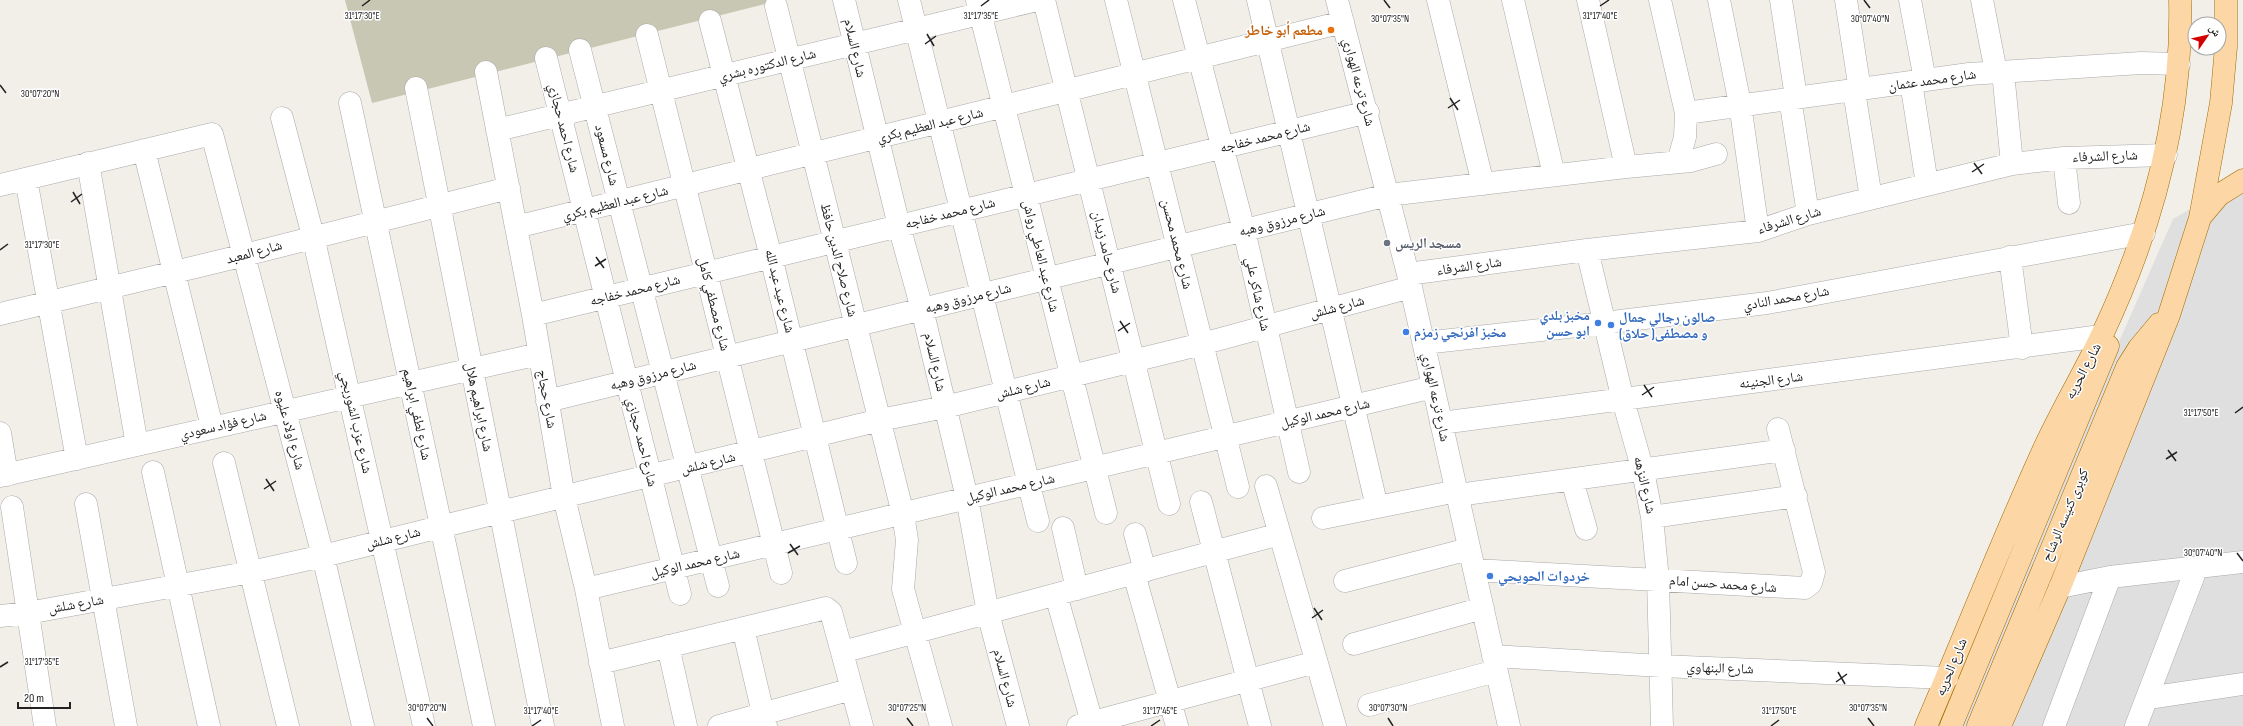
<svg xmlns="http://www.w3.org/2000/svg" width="2243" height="726" viewBox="0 0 2243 726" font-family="'Sofia Sans Condensed','Noto Naskh Arabic',sans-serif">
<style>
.residential{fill:#e0dfdf}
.construction{fill:#c7c7b4}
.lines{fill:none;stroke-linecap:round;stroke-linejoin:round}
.minor-casing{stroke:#a9a9a9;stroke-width:23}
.major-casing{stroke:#a06b00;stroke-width:23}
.minor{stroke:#fff;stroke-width:22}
.major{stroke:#fcd6a4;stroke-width:22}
.ticks{fill:none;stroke:#222;stroke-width:1.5}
.food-dot{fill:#e8710a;stroke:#fff;stroke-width:1.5}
.worship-dot{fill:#6b7280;stroke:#fff;stroke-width:1.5}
.shop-dot{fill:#3f7fe0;stroke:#fff;stroke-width:1.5}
.labels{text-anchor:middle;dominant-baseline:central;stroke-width:3;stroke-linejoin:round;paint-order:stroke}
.food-label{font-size:14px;font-weight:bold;fill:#c56008;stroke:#fff;text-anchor:end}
.street-label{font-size:14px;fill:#222;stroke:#fff}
.worship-label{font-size:14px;font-weight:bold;fill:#5b616d;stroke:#fff;text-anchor:start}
.shop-label{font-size:14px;font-weight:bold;fill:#366cbe;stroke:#fff;text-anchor:start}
.ticks-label{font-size:10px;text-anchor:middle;fill:#222;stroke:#fff;stroke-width:3;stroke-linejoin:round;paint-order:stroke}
</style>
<rect width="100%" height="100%" fill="#f2efe9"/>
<path class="residential" d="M 2243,181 L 2243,726 L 1959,726 L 2110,362 L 2173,219 L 2221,191 Z"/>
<path class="construction" d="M 345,0 L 781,0 L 372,103 Z"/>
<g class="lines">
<g class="minor-casing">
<path id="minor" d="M 844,0 L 899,226 L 922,309 L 967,498 L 988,613 L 1018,726
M 909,0 L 1038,521
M 977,0 L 1106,513
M 1044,0 L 1169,504
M 1116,0 L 1238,487
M 1184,0 L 1244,230 L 1299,472
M 1258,0 L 1377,507
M 1337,0 L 1408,274 L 1509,726
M 1438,0 L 1483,184
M 1513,0 L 1554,175
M 1588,0 L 1626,167
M 1660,0 L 1686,113 L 1685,137 L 1678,162
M 1719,0 L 1740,104 L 1758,231
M 1781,0 L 1796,97
M 1846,0 L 1860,90
M 1910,0 L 1925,80
M 1982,0 L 1996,72
M 776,6 L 903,514 L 907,540 L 903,589 L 941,726
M 710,21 L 771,257 L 846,563
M 647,35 L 781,573
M 580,50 L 718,586
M 546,58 L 680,594
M 486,72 L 533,315 L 564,497 L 586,589 L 613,726
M 2003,72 L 2012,164
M 1911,82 L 1927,184
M 416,88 L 543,726
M 1854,91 L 1871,198
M 1790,98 L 1808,214
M 350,103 L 484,726
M 1686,113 L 1969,74 L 2141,63 L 2179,64
M 282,118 L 313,236 L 424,726
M 497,130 L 1037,0
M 144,150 L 212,427
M 2064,158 L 2069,203
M 88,163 L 137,445
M 26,179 L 77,459
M 0,185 L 212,134 L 323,556 L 363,726
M 516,227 L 1343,22
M 1587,250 L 1623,400 L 1643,471 L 1652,517 L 1658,580 L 1662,726
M 2010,257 L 2022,348
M 1408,274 L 1587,250 L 1758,231 L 1808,214 L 2012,164 L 2064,158 L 2166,155
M 0,314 L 245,255 L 509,188
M 533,315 L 1368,112
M 1424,343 L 1604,323 L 1767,303 L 2144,233
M 547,401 L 1388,195 L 1626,167 L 1691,161 L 1716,154
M 1441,423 L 2101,336
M 0,433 L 7,475
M 224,463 L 288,726
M 153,472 L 209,726
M 0,476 L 539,354
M 1572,480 L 1586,529
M 1266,486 L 1335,726
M 1458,495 L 1784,450
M 1201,502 L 1260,726
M 86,504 L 126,726
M 12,507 L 45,726
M 1652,517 L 1796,496
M 1323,518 L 1457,491
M 1063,528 L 1077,589
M 1135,534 L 1145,571
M 1474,570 L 1805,588 L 1811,583 L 1814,572 L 1778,429
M 1134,574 L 1177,726
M 1345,581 L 1469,549
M 2060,587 L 2110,577 L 2243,562
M 586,589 L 1433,387
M 1056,595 L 1093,726
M 0,616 L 28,613 L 251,572 L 323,556 L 500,512 L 880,420 L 945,407 L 1202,344 L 1411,287
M 743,628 L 766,726
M 1354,644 L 1483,608
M 668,646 L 686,726
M 842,652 L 1280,534
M 1493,656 L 1661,666 L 1947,678
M 600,663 L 826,608 L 831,612 L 862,726
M 2148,698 L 2243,684
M 1369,705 L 1496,671
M 719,726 L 852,689
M 1078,726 L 1316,662
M 2054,726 L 2110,577
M 2136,726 L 2197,567"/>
</g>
<g class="major-casing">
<path id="major" d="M 2202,215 L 2219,195 L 2243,180
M 1926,726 C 1965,635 2001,543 2042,453 C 2060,413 2083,375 2102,335 C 2152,229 2183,118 2180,0
M 1951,726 L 2108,346
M 1978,726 L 2127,367 L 2139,348 L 2159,324
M 2000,726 L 2060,587 L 2169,315 L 2200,218 L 2221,103 L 2226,47 L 2226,0"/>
</g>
<use href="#minor" class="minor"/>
<use href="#major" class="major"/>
</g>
<path class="ticks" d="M 1384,0 L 1390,8M 1864,0 L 1870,8M 362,6 L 370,0M 981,6 L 989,0M 1600,6 L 1609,0M 927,34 L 934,46M 925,44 L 936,36M 0,85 L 6,93M 1450,98 L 1458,110M 1448,108 L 1460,100M 1974,163 L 1982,174M 1972,172 L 1984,164M 73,192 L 80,204M 71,202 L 82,194M 0,250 L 8,244M 596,257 L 604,268M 595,266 L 606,259M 1120,321 L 1128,333M 1118,331 L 1130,323M 1644,385 L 1652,397M 1642,395 L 1654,387M 2235,413 L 2243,407M 2168,450 L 2176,461M 2166,459 L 2177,452M 266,479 L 274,491M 264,489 L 276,481M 790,544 L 798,555M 788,553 L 800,546M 2237,553 L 2243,561M 1314,608 L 1322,620M 1312,618 L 1323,610M 0,667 L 8,662M 1838,672 L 1845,684M 1836,682 L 1847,674M 427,718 L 433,726M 907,718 L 913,726M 1388,718 L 1393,726M 1868,718 L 1874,726M 532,726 L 541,720M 1151,726 L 1160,720M 1771,726 L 1779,720"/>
<circle class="food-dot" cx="1331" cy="30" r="4"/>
<circle class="worship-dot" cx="1387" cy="243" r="4"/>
<g class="shop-dot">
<circle cx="1598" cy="323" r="4"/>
<circle cx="1611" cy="325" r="4"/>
<circle cx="1406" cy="332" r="4"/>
<circle cx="1490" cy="576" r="4"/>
</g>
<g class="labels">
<g class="food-label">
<text x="1323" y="30">مطعم أبو خاطر</text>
</g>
<g class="street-label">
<text transform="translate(855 48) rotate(77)">شارع السلام</text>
<text transform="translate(767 65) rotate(-14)">شارع الدكتوره بشري</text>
<text transform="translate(1932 80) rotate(-8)">شارع محمد عثمان</text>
<text transform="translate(1359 82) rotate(75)">شارع ترعه الهواري</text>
<text transform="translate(930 125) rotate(-14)">شارع عبد العظيم بكري</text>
<text transform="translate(564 128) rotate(76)">شارع احمد حجازي</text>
<text transform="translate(1265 137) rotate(-14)">شارع محمد خفاجه</text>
<text transform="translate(607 155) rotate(76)">شارع مسعود</text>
<text transform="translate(2105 156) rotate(-2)">شارع الشرفاء</text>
<text transform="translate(615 203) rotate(-14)">شارع عبد العظيم بكري</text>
<text transform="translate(950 213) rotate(-14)">شارع محمد خفاجه</text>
<text transform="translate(1789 220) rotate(-17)">شارع الشرفاء</text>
<text transform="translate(1282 221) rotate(-14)">شارع مرزوق وهبه</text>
<text transform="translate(1177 244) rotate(76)">شارع محمد محسن</text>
<text transform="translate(254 252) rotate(-15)">شارع المعبد</text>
<text transform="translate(1107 252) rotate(76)">شارع حامد زيدان</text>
<text transform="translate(1041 256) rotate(76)">شارع عبد العاطي رواش</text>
<text transform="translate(839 260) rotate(76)">شارع صلاح الدين حافظ</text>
<text transform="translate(1469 266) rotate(-8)">شارع الشرفاء</text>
<text transform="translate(635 290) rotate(-14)">شارع محمد خفاجه</text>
<text transform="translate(780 291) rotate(76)">شارع عيد عبد الله</text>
<text transform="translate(1258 294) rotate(78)">شارع شاكر علي</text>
<text transform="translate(968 298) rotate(-14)">شارع مرزوق وهبه</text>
<text transform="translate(1786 298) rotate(-10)">شارع محمد النادي</text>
<text transform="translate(714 304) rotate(76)">شارع مصطفي كامل</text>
<text transform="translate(1337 307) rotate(-15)">شارع شلش</text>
<text transform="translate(935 362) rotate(77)">شارع السلام</text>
<text transform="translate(2083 371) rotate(-62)">شارع الحريه</text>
<text transform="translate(653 375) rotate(-14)">شارع مرزوق وهبه</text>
<text transform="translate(1771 380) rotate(-7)">شارع الجنينه</text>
<text transform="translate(1023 388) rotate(-14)">شارع شلش</text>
<text transform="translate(1436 397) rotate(78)">شارع ترعه الهواري</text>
<text transform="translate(547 399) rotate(80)">شارع حجاج</text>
<text transform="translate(479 407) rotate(78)">شارع ابراهيم هلال</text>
<text transform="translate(1325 413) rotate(-13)">شارع محمد الوكيل</text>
<text transform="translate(417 414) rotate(78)">شارع لطفي ابراهيم</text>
<text transform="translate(356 422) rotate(77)">شارع عزب الشوربجي</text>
<text transform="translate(223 425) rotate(-13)">شارع فؤاد سعودي</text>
<text transform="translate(290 430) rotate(75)">شارع اولاد عليوه</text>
<text transform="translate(642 442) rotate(76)">شارع احمد حجازي</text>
<text transform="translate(708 463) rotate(-14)">شارع شلش</text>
<text transform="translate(1645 485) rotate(77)">شارع النزهه</text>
<text transform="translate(1010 488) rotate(-13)">شارع محمد الوكيل</text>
<text transform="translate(2065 515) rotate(-67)">كوبرى كنيسه الرشاح</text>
<text transform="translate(393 538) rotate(-14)">شارع شلش</text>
<text transform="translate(695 563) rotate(-13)">شارع محمد الوكيل</text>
<text transform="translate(1723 584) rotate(4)">شارع محمد حسن امام</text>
<text transform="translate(76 604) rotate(-10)">شارع شلش</text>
<text transform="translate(1951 667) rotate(-67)">شارع الحريه</text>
<text transform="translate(1720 668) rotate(2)">شارع البنهاوي</text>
<text transform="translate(1005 678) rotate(75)">شارع السلام</text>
</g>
<g class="worship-label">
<text x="1395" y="243">مسجد الريس</text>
</g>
<g class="shop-label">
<text x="1590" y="315" text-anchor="end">مخبز بلدي<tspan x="1590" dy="16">ابو حسن</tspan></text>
<text x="1619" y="317">صالون رجالي جمال<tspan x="1619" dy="16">و مصطفى( حلاق)</tspan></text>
<text x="1414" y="332">مخبز افرنجي زمزم</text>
<text x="1498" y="576">خردوات الحويحي</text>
</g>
</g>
<g class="ticks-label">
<text x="362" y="19">31°17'30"E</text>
<text x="981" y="19">31°17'35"E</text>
<text x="1600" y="19">31°17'40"E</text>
<text x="1390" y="22">30°07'35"N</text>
<text x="1870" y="22">30°07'40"N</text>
<text x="40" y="97">30°07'20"N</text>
<text x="42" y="248">31°17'30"E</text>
<text x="2201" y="416">31°17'50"E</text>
<text x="2203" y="556">30°07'40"N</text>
<text x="42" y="665">31°17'35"E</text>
<text x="427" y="711">30°07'20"N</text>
<text x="907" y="711">30°07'25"N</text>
<text x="1388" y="711">30°07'30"N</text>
<text x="1868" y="711">30°07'35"N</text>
<text x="541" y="714">31°17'40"E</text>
<text x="1160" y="714">31°17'45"E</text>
<text x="1779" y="714">31°17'50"E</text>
</g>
<g transform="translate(2207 36) rotate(56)"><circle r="19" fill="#ffffff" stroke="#a7a7a7"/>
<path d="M0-3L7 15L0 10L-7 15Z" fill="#d40000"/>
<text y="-6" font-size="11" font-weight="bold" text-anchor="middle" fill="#222222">ش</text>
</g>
<path d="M18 702v6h52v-6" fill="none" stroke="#222222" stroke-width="2"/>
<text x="24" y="702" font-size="12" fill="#222222" stroke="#ffffff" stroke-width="3" paint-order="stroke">20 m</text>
</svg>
